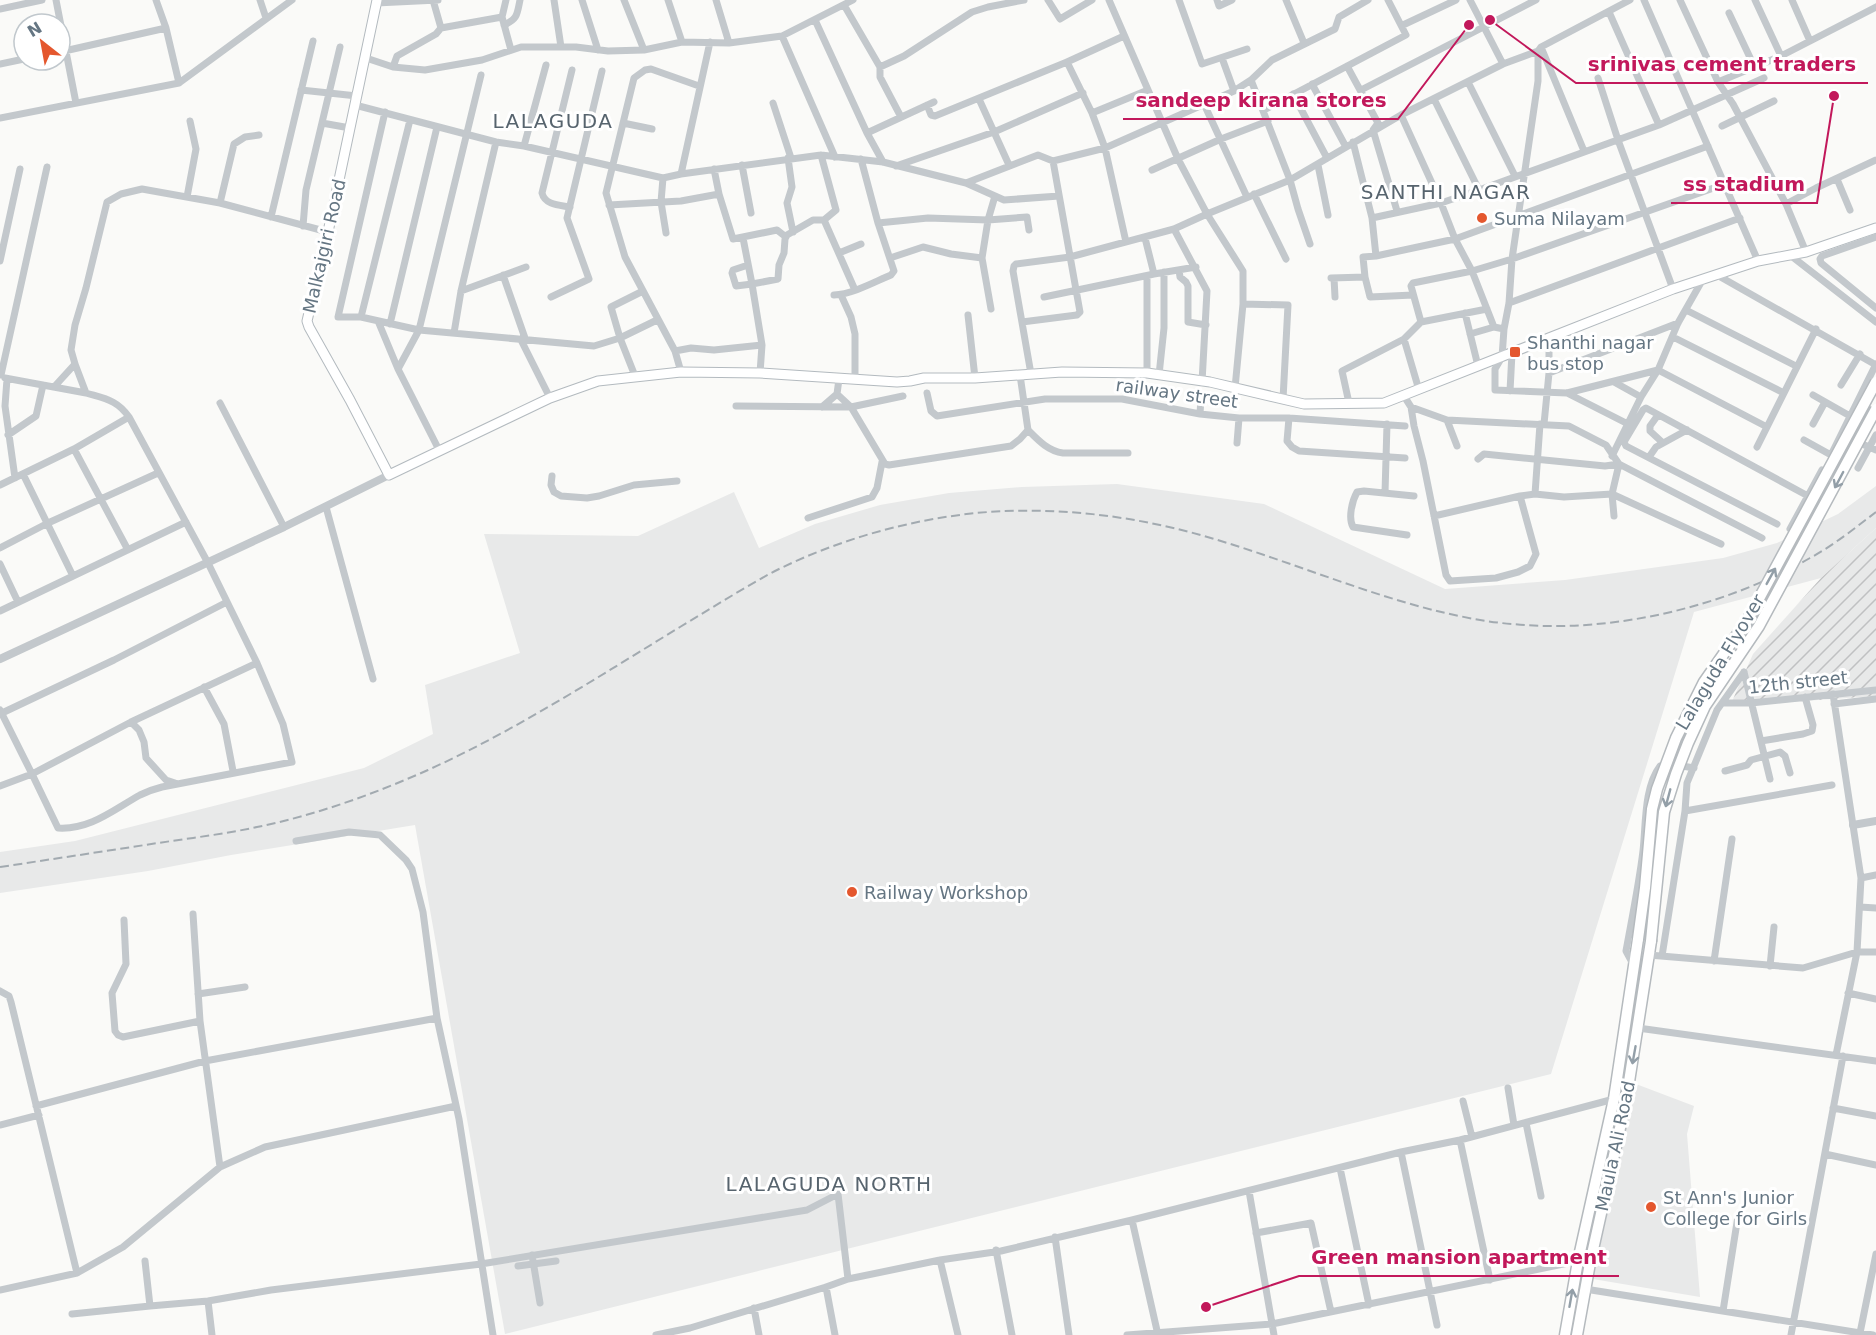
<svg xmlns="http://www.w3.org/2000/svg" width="1876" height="1335" viewBox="0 0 1876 1335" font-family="'DejaVu Sans',sans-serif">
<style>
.built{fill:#e8e9e9}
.industrial{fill:url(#industrial-furrows)}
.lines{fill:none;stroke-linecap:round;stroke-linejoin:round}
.secondary-casing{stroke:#b3babf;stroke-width:11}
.primary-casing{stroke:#b5babe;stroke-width:13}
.minor{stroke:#c3c8cc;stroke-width:7}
.tertiary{stroke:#c3c8cc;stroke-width:8}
.secondary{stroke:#fff;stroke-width:9}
.primary{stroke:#fff;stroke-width:10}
.rail{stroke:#a2aab0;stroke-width:2;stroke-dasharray:9 4.5;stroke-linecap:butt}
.primary-bridge-casing{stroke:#b5babe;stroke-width:13;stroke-linecap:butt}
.primary-bridge{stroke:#fff;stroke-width:10}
.oneway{stroke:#939fa8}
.poi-dot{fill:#e4572e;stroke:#fff;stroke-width:2}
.labels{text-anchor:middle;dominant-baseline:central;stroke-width:6;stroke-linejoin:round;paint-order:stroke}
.poi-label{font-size:18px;fill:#657683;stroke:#fff;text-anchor:start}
.street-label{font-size:18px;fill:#657683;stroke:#fff}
.neighbourhood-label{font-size:20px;letter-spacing:1.5px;fill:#57646e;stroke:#fff}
.leader{fill:none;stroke:#c2185b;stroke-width:2}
.callout-dot{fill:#c2185b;stroke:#fff;stroke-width:2}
.callout-label{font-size:20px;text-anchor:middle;font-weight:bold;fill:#c2185b;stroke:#fff;stroke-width:6;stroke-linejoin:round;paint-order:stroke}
</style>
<defs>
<pattern id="industrial-furrows" width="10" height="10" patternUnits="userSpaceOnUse" patternTransform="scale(1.5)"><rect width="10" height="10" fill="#e8e9e9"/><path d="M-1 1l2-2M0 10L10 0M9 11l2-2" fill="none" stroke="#c0c1c2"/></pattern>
</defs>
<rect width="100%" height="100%" fill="#fafaf8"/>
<path class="built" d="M 1117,484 L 1264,504 L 1445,589 L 1565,580 L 1723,558 L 1777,543 L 1838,514 L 1876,486 L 1876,528 L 1821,578 L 1694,612 L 1551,1074 L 505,1334 L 415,825 L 231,855 L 148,871 L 0,893 L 0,852 L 75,841 L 364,768 L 433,734 L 425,685 L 520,653 L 484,534 L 638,536 L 734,492 L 759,548 L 815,524 L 880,505 L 949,493 L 1022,487 Z
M 1636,1084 L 1694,1106 L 1687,1134 L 1700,1297 L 1593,1279 Z"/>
<path class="industrial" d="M 1876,528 L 1876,696 L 1730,706 L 1753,654 L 1821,578 Z"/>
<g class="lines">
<g class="secondary-casing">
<path id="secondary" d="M 377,0 L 328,232 L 307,321 L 309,327 L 350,400 L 389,475 L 550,398 L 598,381 L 681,372 L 760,373 L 897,382 L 910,381 L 924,378 L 975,378 L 1062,372 L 1147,373 L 1210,382 L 1304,404 L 1384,403 L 1673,289 L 1758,261 L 1806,252 L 1876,228"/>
</g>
<g class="primary-casing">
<path id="primary" d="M 1565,1335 L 1578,1261 L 1614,1099 L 1638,939
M 1577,1335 L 1590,1263 L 1626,1101 L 1651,941"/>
</g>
<path class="minor" d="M 56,0 L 76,103
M 156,0 L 166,28 L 179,83
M 260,0 L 266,18
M 433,0 L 441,28
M 506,0 L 502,17 L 511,50
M 554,0 L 561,47
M 582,0 L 598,50
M 624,0 L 644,50
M 668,0 L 682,42
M 716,0 L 729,43
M 1048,0 L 1060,19 L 1092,0
M 1109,0 L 1178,159 L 1207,214 L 1243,271 L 1243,304 L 1235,388
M 1179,0 L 1202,64 L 1247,49
M 1217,0 L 1219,6 L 1232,0
M 1286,0 L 1304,43
M 1470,0 L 1503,64
M 1644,0 L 1758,261
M 1680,0 L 1718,82 L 1733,104 L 1786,204 L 1806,252
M 1755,0 L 1781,56
M 1792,0 L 1810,41
M 376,3 L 438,0
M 844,5 L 880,67 L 880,77 L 901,117
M 0,9 L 42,0
M 1609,12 L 1659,125
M 1729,13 L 1754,66
M 815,20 L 867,133 L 883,162
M 504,25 C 518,19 517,14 520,0
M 1403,25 L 1456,0
M 782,36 L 835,157
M 1541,47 L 1584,151
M 1538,51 L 1538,81 L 1512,259 L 1509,303 L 1504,329 L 1502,357 L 1495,369 L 1495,390 L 1567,393 L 1658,370 L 1767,427 L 1816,329
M 60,52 L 166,28
M 366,58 L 393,67 L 425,70 L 482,60 L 521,47 L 576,47 L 608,51 L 644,50 L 682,42 L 729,43 L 782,36 L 853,0
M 1222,58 L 1234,91
M 1067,62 L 1092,113 L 1105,148 L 1126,242
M 0,64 L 24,59
M 1347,66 L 1378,123 L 1373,130 L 1397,211
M 393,67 L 397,56 L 436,34 L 441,28 L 502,17
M 880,67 L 904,56 L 972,12 L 988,7 L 1024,0
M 1598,78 L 1618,140 L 1673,289
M 1251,80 L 1290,180 L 1298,209 L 1310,244
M 1468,82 L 1515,176
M 1718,82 L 1781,56 L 1876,7
M 1312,84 L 1346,147
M 301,90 L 357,96
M 1361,90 L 1536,0
M 1293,94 L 1327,158
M 979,99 L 1009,165
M 1434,99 L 1479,190
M 773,103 L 791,158
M 1204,104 L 1247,197
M 355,105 L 496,142 L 524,146 L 663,178 L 681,174 L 821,155 L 883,162 L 966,183 L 1004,200 L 1059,196
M 927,105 L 931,115 L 935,116 L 1067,62 L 1124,36
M 1264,110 L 1406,35 L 1388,0
M 1092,113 L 1148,90
M 1401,115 L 1441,203 L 1455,239 L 1472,271 L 1494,327 L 1504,329
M 0,118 L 179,83 L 292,0
M 410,120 L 361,317 L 419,330 L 594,346 L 620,338 L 657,320
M 322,123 L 350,128
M 623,123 L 652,129
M 1722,126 L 1774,101
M 867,133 L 934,102
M 1353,142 L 1372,218 L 1376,256
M 524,146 L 546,65
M 788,158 L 792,187 L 787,203 L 793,232
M 742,165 L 751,213
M 1318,165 L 1328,215
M 896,166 L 994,132 L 1083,93
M 714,169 L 719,194 L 733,239 L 777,230 L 786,237
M 1152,170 L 1221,139 L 1268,121
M 681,174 L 710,42
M 663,178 L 661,202 L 666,233
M 1837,179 L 1850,210
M 966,183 L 1038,155 L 1053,161 L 1105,148 L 1234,91 L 1251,80 L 1272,60 L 1335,29 L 1339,17 L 1368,0
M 1254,194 L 1286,259
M 187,197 L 196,149 L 190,121
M 220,203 L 234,144 L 245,137 L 259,135
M 1786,204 L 1816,188 L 1876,160
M 609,205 L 681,201 L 719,194
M 570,207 C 559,205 545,205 542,193 L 572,70
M 271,217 L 313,41
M 1372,218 L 1441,203 L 1479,190 L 1659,125 L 1764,78
M 824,220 L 855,290
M 878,223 L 928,218 L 988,220 L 1027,217 L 1029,230
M 303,226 L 306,190 L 340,47
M 1174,229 L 1207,291 L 1202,382
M 1876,237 L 1822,256 L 1820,259 L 1821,263 L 1876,308
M 743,238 L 752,284 L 736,286 L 732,273 L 733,270 L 748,265
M 1145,238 L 1154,274
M 839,253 L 861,244
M 1790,255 L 1876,322
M 890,258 L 923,247 L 951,254 L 982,258
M 0,261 L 20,169
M 1179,270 L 1180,277 L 1186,282 L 1188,286 L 1188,322 L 1206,325
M 503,275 L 526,341
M 1717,275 L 1876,365
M 1147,276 L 1147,373
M 1331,278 L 1365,277
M 1334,278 L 1335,297
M 461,291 L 526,267
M 834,295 C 853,294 874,282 891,275 L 894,271 L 878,223 L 861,159
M 841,295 L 851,317 L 855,334 L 855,379
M 1413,295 L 1370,297 L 1365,277 L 1363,257 L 1376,256 L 1455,239 L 1708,146
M 551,297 L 589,279 L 567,218 L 602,71
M 1044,297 L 1154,274 L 1196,267
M 1509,303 L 1740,218
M 1243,304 L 1288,305 L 1283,399
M 991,309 L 982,258 L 988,220 L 995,196
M 1686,310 L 1796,366
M 1465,313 L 1478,366
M 968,315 L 975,378
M 361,317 L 338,317 L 385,112
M 378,321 L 398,369
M 1022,322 L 1077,315 L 1080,312 L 1053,161
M 1421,322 L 1411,286 L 1413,283 L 1472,271 L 1512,259 L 1725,184
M 390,324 L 437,127
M 454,333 L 461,291 L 496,142
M 1470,334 L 1494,327
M 1673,337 L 1784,393
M 1404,339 L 1419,390
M 521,340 L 550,398
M 762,345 L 752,284 L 778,279 L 779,265 L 784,253 L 785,239 L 787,235 L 813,220 L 824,220 L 836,210 L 821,155
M 675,351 L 691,348 L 714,350 L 762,345 L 760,373
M 681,372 L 675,351 L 625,257 L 606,193 L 634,78 L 645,70 L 651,69 L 699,86
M 1549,373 L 1678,323
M 1031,374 L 1013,271 L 1014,266 L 1016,264 L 1070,257 L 1174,229 L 1207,214 L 1290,180 L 1401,115 L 1503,64 L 1538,51 L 1541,47 L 1630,0
M 1,375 L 47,167
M 1020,375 L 1028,430 C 1038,440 1048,451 1063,453 L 1128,453
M 1159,375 L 1164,328 L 1164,272
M 635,376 L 620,338 L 611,307 L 643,291
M 5,378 L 86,393
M 7,379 L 5,406 L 15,478
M 839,379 L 837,394 L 851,407 L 885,464 L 889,465 L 1011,446 L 1020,439 L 1028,430
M 1614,382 L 1641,397
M 1841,385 L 1860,354
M 54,387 L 75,364
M 1510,391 L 1512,353
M 927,393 L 931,411 L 937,416 L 1045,399 L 1122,399 L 1200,414 L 1239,418 L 1289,418 L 1405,426
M 1567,393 L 1628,424
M 1813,395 L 1850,416
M 1404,396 L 1411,407 L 1414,426 L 1423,461 L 1446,575 L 1450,581 L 1496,578 L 1518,572 L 1530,566 L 1536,554 L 1520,496 L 1535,494
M 220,403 L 284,527
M 1349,403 L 1342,371 L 1404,339 L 1421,322 L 1487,309
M 736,406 L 851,407 L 903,396
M 822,407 L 837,394
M 1411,407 L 1447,420 L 1569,426 L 1606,445 L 1619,464 L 1762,538
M 1200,414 L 1201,398
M 1658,415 L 1650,426 L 1650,431 L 1663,443
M 1289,418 L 1287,441 L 1292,447 L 1299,451 L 1405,458
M 1447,420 L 1457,446
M 1540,424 L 1535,494 L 1564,497 L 1612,494 L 1614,516
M 1544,424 L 1549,373 L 1549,337
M 1813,424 L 1825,402
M 8,435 L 36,416 L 43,385
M 1844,436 L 1876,450
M 1804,440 L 1831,455 L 1876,364
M 1237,443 L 1239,418
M 1757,447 L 1767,427
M 74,449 L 128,550
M 439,450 L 398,369 L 419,330 L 481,75
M 1612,456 L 1641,397 L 1658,370 L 1678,323 L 1703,279
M 1649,457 L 1656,447 L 1687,430
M 1478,459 L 1484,454 L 1605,466 L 1619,464 L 1612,494 L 1721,544
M 1858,468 L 1876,435
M 23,474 L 73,576
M 552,476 L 551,485 L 554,492 L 561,496 L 587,498 L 599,496 L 634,485 L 677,481
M 0,485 L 74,449 L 129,417
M 1385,493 L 1387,424
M 326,507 L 373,679
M 1434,516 L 1520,496
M 808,518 L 872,497 L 877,488 L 882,462
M 1777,524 L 1626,446 L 1624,442 L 1643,410 L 1646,408 L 1808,496
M 1790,529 L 1822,470
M 1407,535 L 1353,527 C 1348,518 1352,501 1357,492 L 1364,491 L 1414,496
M 0,548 L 48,523 L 158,473
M 0,564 L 18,602
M 0,611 L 186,522
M 1744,672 L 1770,779
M 204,687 L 224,724 L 233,771
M 1833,694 L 1861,878 L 1857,952 L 1836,1055
M 1723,703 L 1751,703 L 1876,690
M 1834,704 L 1876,699
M 0,710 L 32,774 L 131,722 L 257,663 L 208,563 L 129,417 C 117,400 106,399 86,393 L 75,364 L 71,350 L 75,325 L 86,288 L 107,202 L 121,194 L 142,189 L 220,203 L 328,232
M 2,713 L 114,660 L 227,602
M 131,722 L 139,730 L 144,742 L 146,758 L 166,780 L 175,783
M 1761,741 L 1803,734 L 1812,731 L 1813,725 L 1805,697
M 1725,771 L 1747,765 L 1751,760 L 1780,752 L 1785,756 L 1790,773
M 0,786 L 32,774 L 58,828 C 90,830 113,810 140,795 C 146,792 154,789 162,787 L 292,762 L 283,724 L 257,663
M 1685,811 L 1832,785
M 296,841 L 349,832 L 380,835 L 406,860 L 412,869 L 423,912 L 437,1018 L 459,1119 L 493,1335
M 1861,878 L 1876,875
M 1860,907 L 1876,908
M 193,914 L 200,1021 L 220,1167
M 124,920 L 126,964 L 112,993 L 115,1031 L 118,1035 L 123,1037 L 200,1021
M 1649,955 L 1803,968 L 1857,952 L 1876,952
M 1662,956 L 1685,811 L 1687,783 L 1717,710 L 1744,672
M 1714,961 L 1732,839
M 1633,964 L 1626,951 C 1632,918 1639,884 1643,851 C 1646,824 1644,787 1660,766 L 1671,764 L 1694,768
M 1770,966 L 1774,927
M 0,991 L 9,996 L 11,1002 L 77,1273
M 1848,993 L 1876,999
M 198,994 L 245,987
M 1638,1028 L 1876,1061
M 1508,1088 L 1514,1125
M 1463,1101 L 1472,1137
M 36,1106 L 205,1061 L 437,1018
M 1833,1108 L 1876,1116
M 1526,1123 L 1541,1196
M 0,1125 L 39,1115
M 1460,1140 L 1490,1280
M 1401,1152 L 1437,1325
M 1825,1154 L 1876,1165
M 1340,1168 L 1369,1305
M 1249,1191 L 1274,1335
M 1132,1220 L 1158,1335
M 1256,1233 L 1311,1223 L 1331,1312
M 1055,1237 L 1069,1335
M 996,1250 L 1012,1335
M 532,1255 L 540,1303
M 940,1260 L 958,1335
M 145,1261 L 150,1306 L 208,1301 L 271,1290 L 481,1264 L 807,1210 L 838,1194 L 848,1279
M 518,1266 L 556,1261
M 826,1287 L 835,1335
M 1585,1289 L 1873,1335
M 0,1290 L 77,1273 L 123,1247 L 220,1167 L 265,1147 L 456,1106
M 208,1301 L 212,1335
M 754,1308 L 759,1335
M 1723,1311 L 1738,1216
M 72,1314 L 150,1306
M 1860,1333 L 1876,1254
M 656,1335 L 690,1328 L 826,1287 L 848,1279 L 940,1260 L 1001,1251 L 1132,1220 L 1401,1152 L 1460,1140 L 1614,1099
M 1127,1335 L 1272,1324 L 1578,1261
M 1791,1335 L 1843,1056"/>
<path class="tertiary" d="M 0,659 L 284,527 L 389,475
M 1853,825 L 1876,821"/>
<use href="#secondary" class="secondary"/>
<use href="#primary" class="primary"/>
<path class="rail" d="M 0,867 C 53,859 106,851 158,843 C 191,838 225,834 257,827 C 316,815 374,794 428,770 C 516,730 598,677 680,627 C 712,608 743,588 775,571 C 837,540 908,520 976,513 C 1053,506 1130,515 1204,536 C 1281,558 1355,590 1433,610 C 1458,616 1485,622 1512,624 C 1611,634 1724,607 1810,558 C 1834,545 1855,528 1876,512"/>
<g class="primary-bridge-casing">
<path id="primary-bridge" d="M 1638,939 L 1645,888 L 1652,809 L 1657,789 L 1676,738 L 1704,682 L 1748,619 L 1876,382
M 1651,941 L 1664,812 L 1676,774 L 1688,743 L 1705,706 L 1759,626 L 1876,409"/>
</g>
<use href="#primary-bridge" class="primary-bridge"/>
</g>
<defs><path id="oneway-shaft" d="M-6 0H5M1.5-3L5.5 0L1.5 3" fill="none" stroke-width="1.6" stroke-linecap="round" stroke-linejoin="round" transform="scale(1.5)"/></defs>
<g class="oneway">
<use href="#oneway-shaft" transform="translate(1839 480) rotate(118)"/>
<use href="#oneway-shaft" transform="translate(1771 576) rotate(-61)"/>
<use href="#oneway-shaft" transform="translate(1668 798) rotate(105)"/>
<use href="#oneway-shaft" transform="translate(1634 1055) rotate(100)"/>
<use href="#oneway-shaft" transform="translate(1571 1298) rotate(-80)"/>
</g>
<g class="poi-dot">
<circle cx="1482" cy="218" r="6"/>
<rect x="1509" y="346" width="12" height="12" rx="3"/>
<circle cx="852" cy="892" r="6"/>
<circle cx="1651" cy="1207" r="6"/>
</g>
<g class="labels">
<g class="poi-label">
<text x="1494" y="218">Suma Nilayam</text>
<text x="1527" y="342">Shanthi nagar<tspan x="1527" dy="21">bus stop</tspan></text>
<text x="864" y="892">Railway Workshop</text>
<text x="1663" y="1197">St Ann's Junior<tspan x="1663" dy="21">College for Girls</tspan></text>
</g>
<g class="street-label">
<text transform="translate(324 246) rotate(-77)">Malkajgiri Road</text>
<text transform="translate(1177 393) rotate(8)">railway street</text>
<text transform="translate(1720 662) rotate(-59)">Lalaguda Flyover</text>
<text transform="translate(1798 682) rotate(-6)">12th street</text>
<text transform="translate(1615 1146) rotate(-78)">Maula Ali Road</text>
</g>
<g class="neighbourhood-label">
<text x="553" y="121">LALAGUDA</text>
<text x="1446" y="192">SANTHI NAGAR</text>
<text x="829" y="1184">LALAGUDA NORTH</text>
</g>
</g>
<path class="leader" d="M1490 20L1576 83H1868M1469 25L1398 119H1123M1834 96L1817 203H1671M1206 1307L1299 1276H1619"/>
<g class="callout-dot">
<circle cx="1490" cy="20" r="6"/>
<circle cx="1469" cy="25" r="6"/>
<circle cx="1834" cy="96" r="6"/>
<circle cx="1206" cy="1307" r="6"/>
</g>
<g class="callout-label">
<text x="1722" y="71">srinivas cement traders</text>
<text x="1261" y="107">sandeep kirana stores</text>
<text x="1744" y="191">ss stadium</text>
<text x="1459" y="1264">Green mansion apartment</text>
</g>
<g transform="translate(42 42) rotate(329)"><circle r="28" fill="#ffffff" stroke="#c1c8cd" stroke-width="1.5"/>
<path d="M0-4.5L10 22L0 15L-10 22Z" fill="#e4572e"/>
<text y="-9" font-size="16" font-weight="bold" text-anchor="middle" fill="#657683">N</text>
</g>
</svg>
